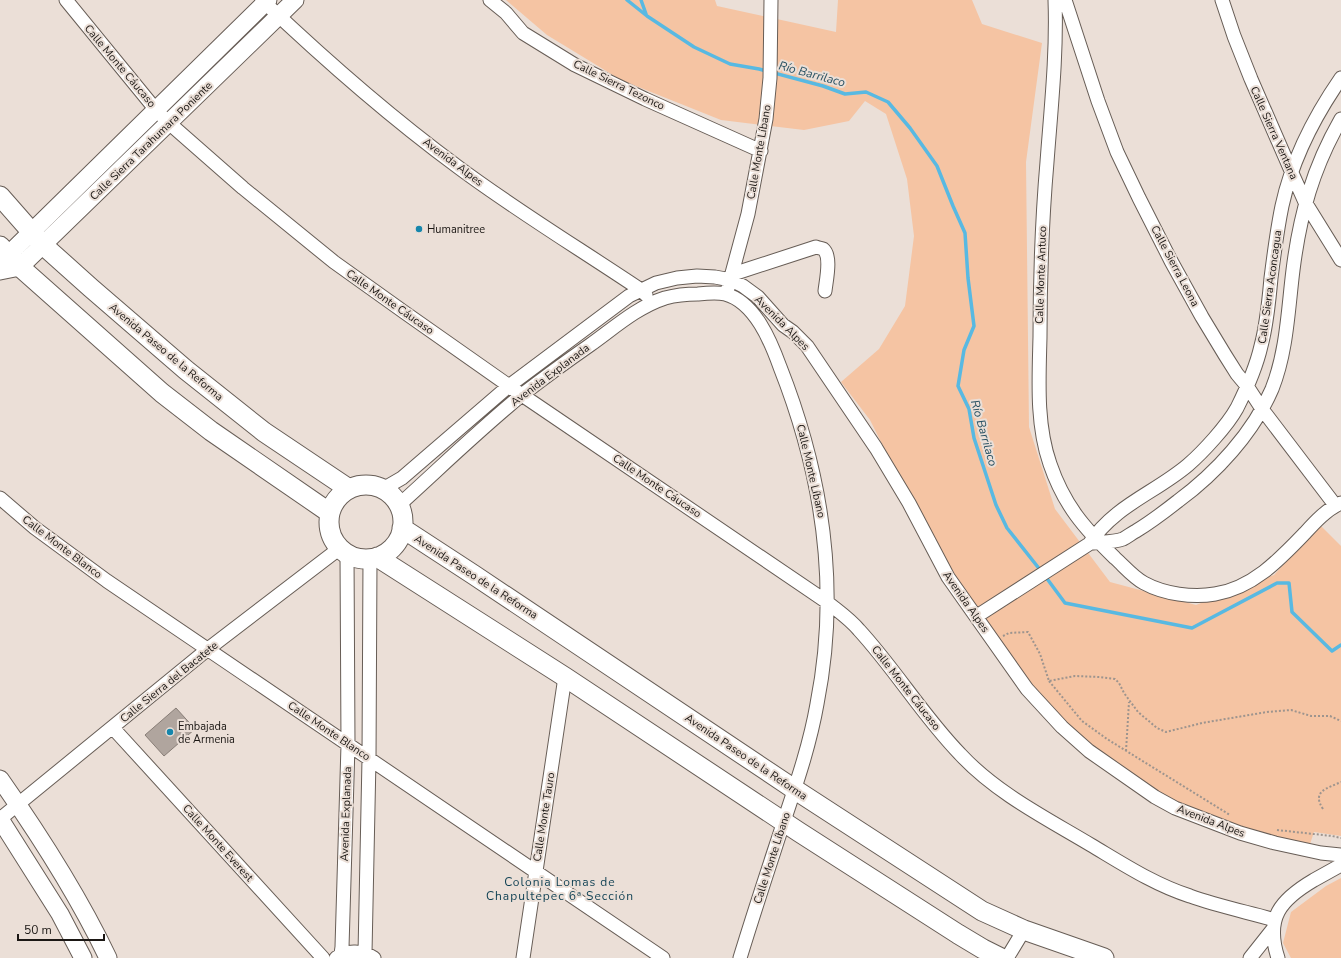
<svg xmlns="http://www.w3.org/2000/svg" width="1341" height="958" viewBox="0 0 1341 958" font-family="'Nunito Sans',sans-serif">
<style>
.green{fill:#f5c4a3}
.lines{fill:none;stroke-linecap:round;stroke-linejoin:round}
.stream{stroke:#58b9e2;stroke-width:3.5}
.building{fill:#b0a59e;stroke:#887e77}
.minor-casing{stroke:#675d56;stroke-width:15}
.tertiary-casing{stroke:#675d56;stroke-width:19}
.secondary-casing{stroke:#675d56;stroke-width:21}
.path{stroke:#9d948e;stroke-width:2;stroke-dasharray:2 2;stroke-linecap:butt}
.minor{stroke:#fff;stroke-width:13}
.tertiary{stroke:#fff;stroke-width:17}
.secondary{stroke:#fff;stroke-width:19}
.poi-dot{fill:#1686ac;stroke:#ebdfd7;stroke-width:1.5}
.labels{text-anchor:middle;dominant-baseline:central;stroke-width:4;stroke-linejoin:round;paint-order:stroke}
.street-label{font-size:11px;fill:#1b1714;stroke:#ebdfd7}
.poi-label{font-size:11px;fill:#1b1714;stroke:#ebdfd7;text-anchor:start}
.water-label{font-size:12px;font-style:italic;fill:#275062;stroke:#ebdfd7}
.neighbourhood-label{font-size:12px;letter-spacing:1px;fill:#0d3f52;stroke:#ebdfd7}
</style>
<rect width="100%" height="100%" fill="#ebdfd7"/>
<path class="green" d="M 506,0 L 715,0 L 717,6 L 836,32 L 838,0 L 972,0 L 982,24 L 1042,43 L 1026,162 L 1029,427 L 1055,509 L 1110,582 L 1196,605 L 1274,575 L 1320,525 L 1341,546 L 1341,836 L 1314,832 L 1309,847 L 1241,827 L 1173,800 L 1092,749 L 1030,686 L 954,573 L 897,474 L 870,420 L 841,382 L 879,349 L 905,306 L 914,236 L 907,179 L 886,114 L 865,101 L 849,121 L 804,130 L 721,120 L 621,80 L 547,35 Z
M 1341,878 L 1341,958 L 1291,958 L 1283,943 L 1291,912 L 1326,886 Z"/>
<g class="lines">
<path class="stream" d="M 627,0 L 647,16 L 694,47 L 730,64 L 759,69 L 823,86 L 845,94 L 866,92 L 888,102 L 910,128 L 937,166 L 953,206 L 965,233 L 968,278 L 974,326 L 964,350 L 958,386 L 969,409 L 974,438 L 996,505 L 1007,528 L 1041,571
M 641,0 L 646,14
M 1045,576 L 1065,603 L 1192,628 L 1277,583 L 1289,583 L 1292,612 L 1332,651 L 1341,645"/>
</g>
<path class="building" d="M 176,708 L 195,729 L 164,756 L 145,735 Z"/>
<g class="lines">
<g class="minor-casing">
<path id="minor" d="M 66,0 L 156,110 L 169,123 L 243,188 L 334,262 L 404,312 L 522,395 L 827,602 C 838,611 850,619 859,630 C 895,669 923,716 960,754 C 996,793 1046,818 1091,845 C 1123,864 1155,885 1190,896 C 1218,906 1247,912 1275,920
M 262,0 C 324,59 389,116 458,167 C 517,211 580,249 641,290 L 646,295
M 490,0 L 506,13 L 523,33 L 575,65 L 645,99 L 761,151
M 1055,0 C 1057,54 1051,108 1047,162 C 1042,220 1040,279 1040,337 C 1039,379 1036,424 1050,464 C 1064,505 1084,528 1115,558 C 1124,566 1133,577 1144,583 C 1164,594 1193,598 1215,594 C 1253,588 1280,559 1305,533 C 1315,522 1327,509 1341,503
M 1065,0 L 1098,101 L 1117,152 L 1139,198 L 1171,261 L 1202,317 L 1225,355 L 1237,374 L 1247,386 L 1262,409 L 1335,505
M 1222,0 L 1234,36 L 1251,79 L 1292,173 L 1305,202 L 1341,260
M 733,274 L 816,247 C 818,248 821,248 823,249 C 832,256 826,281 825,291
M 728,288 L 748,214 L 766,119 L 770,78 L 771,0
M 383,489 L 402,478 L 510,385 L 629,296 L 656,283 L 677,278 L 697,276 L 715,277 L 731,280 L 743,286 L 758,297 L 783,325 L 793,332 L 807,346 L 876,448 L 909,503 L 948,577 L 1027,689 L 1062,727 L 1089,751 L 1155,797 L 1175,808 L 1240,833 L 1275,843 L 1321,853 L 1341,855
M 0,498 L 35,528 L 107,581 L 663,958
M 399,505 C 440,468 480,429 523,394 C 545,377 567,361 590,345 C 614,328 637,307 665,298 C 676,295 687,294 698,294 C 707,293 717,292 725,294 C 755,302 771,342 780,367 C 823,476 840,588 817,704 C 810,744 797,782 784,821 C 769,867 754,912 740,958
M 1093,543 C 1102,542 1114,542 1123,539 C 1127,537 1132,533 1136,531 C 1151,522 1164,512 1178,501 C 1216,473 1253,433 1272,389 C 1287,351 1288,310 1293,270 C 1300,214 1313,168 1341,119
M 977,616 L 1089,544 C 1115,505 1155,493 1188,465 C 1203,452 1227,426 1237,408 C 1247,388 1256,368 1261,346 C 1267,324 1269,300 1271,278 C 1274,254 1277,230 1282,206 C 1292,160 1314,117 1341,78
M 113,728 L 323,958
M 0,819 L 208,649 L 340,548
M 365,953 L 369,759 L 370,559
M 341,954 L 342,947 L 348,745 L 347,554
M 336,958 C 348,949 362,951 374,958
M 523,958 L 565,677
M 1007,958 L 1024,930
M 1250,958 L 1273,929
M 1278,958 C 1265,918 1280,900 1314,880 C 1323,875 1332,870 1341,865"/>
</g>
<g class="tertiary-casing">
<path id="tertiary" d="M 0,265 L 9,254 L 268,0
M 0,271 L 20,267 L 295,0
M 0,779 C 40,836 78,895 108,958
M 0,819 L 60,914 L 83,958"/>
</g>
<g class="secondary-casing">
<path id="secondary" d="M 0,196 L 43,245 L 91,288 L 186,370 L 264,432 L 349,489
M 0,246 L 20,267 L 162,393 L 211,431 L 330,513
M329 522a37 37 0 1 1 74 0a37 37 0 1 1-74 0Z
M 402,528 L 474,575 L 794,789 L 982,911 L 1024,930 L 1104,958
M 377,557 L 565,677 L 799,832 L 958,934 L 983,949 L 1001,958"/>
</g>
<path class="path" d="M 1003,636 L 1009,633 L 1028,632 L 1040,654 L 1049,681 L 1075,676 L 1100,677 L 1115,679 L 1119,683 L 1124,693 L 1138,712 L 1157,728 L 1166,732 L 1202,723 L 1267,712 L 1291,710 L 1311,716 L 1330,716 L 1341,721
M 1049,681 L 1082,721 L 1107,739 L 1230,815
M 1126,751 L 1129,702
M 1323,809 C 1311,791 1328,788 1341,782
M 1277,830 L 1332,836 L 1341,838"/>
<use href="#minor" class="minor"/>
<use href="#tertiary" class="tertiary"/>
<use href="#secondary" class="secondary"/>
</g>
<g class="poi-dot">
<circle cx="419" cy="229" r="4"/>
<circle cx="170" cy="732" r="4"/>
</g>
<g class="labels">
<g class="street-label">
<text transform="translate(120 66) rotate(50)">Calle Monte Cáucaso</text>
<text transform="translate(619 85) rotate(26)">Calle Sierra Tezonco</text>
<text transform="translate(1274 133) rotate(66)">Calle Sierra Ventana</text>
<text transform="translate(151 141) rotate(-44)">Calle Sierra Tarahumara Poniente</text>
<text transform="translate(759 152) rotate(-80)">Calle Monte Líbano</text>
<text transform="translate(453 162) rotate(37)">Avenida Alpes</text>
<text transform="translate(1175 266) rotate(62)">Calle Sierra Leona</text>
<text transform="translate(1041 275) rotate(-88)">Calle Monte Antuco</text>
<text transform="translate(1270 287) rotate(-82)">Calle Sierra Aconcagua</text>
<text transform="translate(390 302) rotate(35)">Calle Monte Cáucaso</text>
<text transform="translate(782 323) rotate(45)">Avenida Alpes</text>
<text transform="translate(166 352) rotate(40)">Avenida Paseo de la Reforma</text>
<text transform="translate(550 375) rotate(-37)">Avenida Explanada</text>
<text transform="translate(811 471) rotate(77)">Calle Monte Líbano</text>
<text transform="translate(657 486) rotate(34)">Calle Monte Cáucaso</text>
<text transform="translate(62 547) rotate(37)">Calle Monte Blanco</text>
<text transform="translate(476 577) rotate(33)">Avenida Paseo de la Reforma</text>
<text transform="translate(966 602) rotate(55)">Avenida Alpes</text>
<text transform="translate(169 682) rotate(-39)">Calle Sierra del Bacatete</text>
<text transform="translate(906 688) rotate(52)">Calle Monte Cáucaso</text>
<text transform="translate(329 731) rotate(34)">Calle Monte Blanco</text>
<text transform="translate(746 757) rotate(34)">Avenida Paseo de la Reforma</text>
<text transform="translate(346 814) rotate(-88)">Avenida Explanada</text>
<text transform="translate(544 817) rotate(-81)">Calle Monte Tauro</text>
<text transform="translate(1211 821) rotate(21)">Avenida Alpes</text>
<text transform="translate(218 843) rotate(48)">Calle Monte Everest</text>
<text transform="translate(772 858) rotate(-72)">Calle Monte Líbano</text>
</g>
<g class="poi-label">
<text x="427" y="229">Humanitree</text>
<text x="178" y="726">Embajada<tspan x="178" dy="13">de Armenia</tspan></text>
</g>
<g class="water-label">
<text transform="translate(812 74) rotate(15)">Río Barrilaco</text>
<text transform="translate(984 433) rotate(74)">Río Barrilaco</text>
</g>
<g class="neighbourhood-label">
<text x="560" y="882">Colonia Lomas de<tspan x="560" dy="14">Chapultepec 6ª Sección</tspan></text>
</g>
</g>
<path d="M18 934v6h86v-6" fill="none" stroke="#1b1714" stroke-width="2"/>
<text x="24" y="934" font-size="12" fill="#1b1714" stroke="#ebdfd7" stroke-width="3" paint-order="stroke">50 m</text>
</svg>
